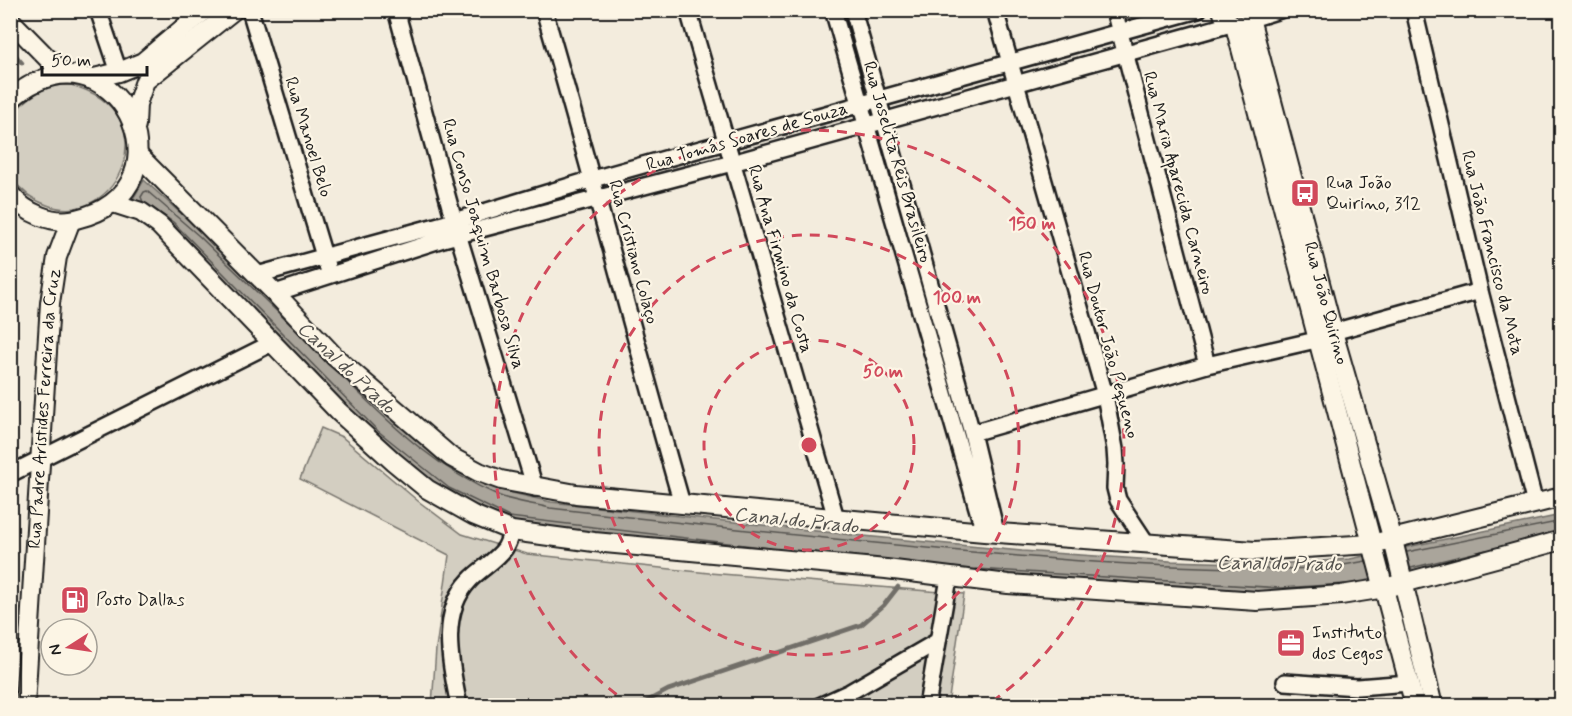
<svg xmlns="http://www.w3.org/2000/svg" width="1572" height="716" viewBox="0 0 1572 716" font-family="Mynerve,sans-serif">
<style>
.green{fill:#d3cec1;stroke:#78756e;stroke-width:1.5}
.water{fill:#aaa59b;stroke:#716e68;stroke-width:1.5}
.lines{fill:none;stroke-linecap:round;stroke-linejoin:round}
.shore{stroke:#55534f;stroke-width:1.5}
.stream{stroke:#716e68;stroke-width:4.5}
.minor-casing{stroke:#1c1c1c;stroke-width:20}
.major-casing{stroke:#1c1c1c;stroke-width:22}
.minor{stroke:#fcf5e5;stroke-width:15}
.major{stroke:#fcf5e5;stroke-width:18}
.ring{fill:none;stroke:#d1495b;stroke-width:3;stroke-dasharray:10 8}
.labels{text-anchor:middle;dominant-baseline:central;stroke-width:4.5;stroke-linejoin:round;paint-order:stroke}
.street-label{font-size:18px;fill:#1c1c1c;stroke:#fcf5e5}
.poi-label{font-size:18px;fill:#1c1c1c;stroke:#fcf5e5;text-anchor:start}
.water-label{font-size:20px;font-style:italic;fill:#55534f;stroke:#fcf5e5}
.centre{fill:#d1495b;stroke:#fcf5e5;stroke-width:3}
.ring-label{font-size:18px;text-anchor:middle;font-weight:bold;fill:#d1495b;stroke:#fcf5e5;stroke-width:4.5;stroke-linejoin:round;paint-order:stroke}
</style>
<rect width="100%" height="100%" fill="#f3ecdd"/>
<filter id="ink" filterUnits="userSpaceOnUse"><feTurbulence type="fractalNoise" baseFrequency=".0167" numOctaves="2"/><feDisplacementMap in="SourceGraphic" scale="12" xChannelSelector="R" yChannelSelector="G"/><feConvolveMatrix kernelMatrix="1 2 1 2 8 2 1 2 1" color-interpolation-filters="sRGB"/></filter>
<g filter="url(#ink)">
<path class="green" d="M 71,85 C 171,112 117,231 47,205 C 33,200 21,191 12,178 C 8,171 11,159 11,151 C 11,141 8,128 11,119 C 14,107 41,89 52,86 C 58,85 65,85 71,85 Z
M 321,428 L 342,437 L 418,501 L 462,534 L 527,554 L 709,573 L 964,594 L 948,705 L 432,705 L 436,649 L 449,555 L 300,479 Z"/>
<path class="water" d="M 144,180 L 461,468 L 504,491 L 551,502 L 853,535 L 1022,551 L 1170,561 L 1275,564 L 1350,559 L 1561,515 L 1561,534 L 1347,590 L 1282,594 L 973,575 L 688,545 L 507,523 L 446,493 L 374,436 L 131,202 Z"/>
<g class="lines">
<path class="shore" d="M 143,202 L 141,197 L 144,192 L 147,191 L 199,236 L 292,326
M 147,204 L 173,222 L 378,431 L 449,488 L 509,517 L 770,548
M 349,383 C 394,428 440,471 500,496 C 515,502 534,504 550,508 C 731,529 913,549 1095,562 C 1142,565 1188,567 1235,568 C 1278,570 1324,570 1366,561
M 1407,552 L 1562,521
M 1411,568 L 1486,550
M 976,569 L 1281,588 L 1345,584"/>
<path class="stream" d="M 10,49 L 22,63
M 638,706 L 668,690 L 861,625 L 884,605 L 898,587"/>
<g class="minor-casing">
<path id="minor" d="M 98,10 L 119,72
M 250,10 L 327,266
M 396,10 L 454,221 L 535,488
M 544,10 C 592,174 635,340 682,504
M 688,10 L 836,518
M 833,10 L 984,532
M 853,10 L 972,433 L 996,532
M 995,10 L 1105,395 L 1115,449 L 1116,464 L 1115,488 L 1118,500 L 1147,544
M 1114,10 L 1207,365
M 1414,10 L 1480,291 L 1535,504
M 1254,18 L 1280,10
M 257,275 L 454,221 L 593,179 L 1198,10
M 275,293 L 443,239 L 732,163 L 1231,24
M 1333,332 L 1480,291
M 972,433 L 1207,365 L 1316,340
M 10,474 L 272,343
M 1285,682 L 1357,687 L 1409,683
M 459,706 C 451,665 438,613 470,580 C 480,569 496,561 505,548 C 508,543 510,536 512,531
M 819,706 L 850,692 L 938,641
M 927,706 L 949,578"/>
</g>
<g class="major-casing">
<g id="major">
<path d="M 1222,10 C 1225,22 1234,28 1245,25"/>
<path d="M 10,20 L 63,74"/>
<path id="s1" d="M 1251,22 L 1333,332 L 1393,540 L 1433,706"/>
<path d="M 1235,26 L 1415,706"/>
<path d="M 90,79 L 119,72 L 143,62 L 205,10"/>
<path d="M 10,100 C 112,9 202,190 76,219 C 53,225 25,213 10,194"/>
<path d="M 136,125 L 137,104 L 145,81 L 234,10"/>
<path d="M 138,155 L 275,293 L 335,357 L 451,457 L 479,472 L 501,480 L 576,494 L 682,504 L 984,532 L 1255,551 L 1372,544 L 1562,497"/>
<path d="M 113,203 L 141,212 L 159,225 L 339,412 L 393,461 L 427,489 L 473,515 L 512,531 L 594,542 L 886,569 L 1008,584 L 1257,601 L 1341,595 L 1385,588 L 1562,540"/>
<path id="s2" d="M 25,706 L 50,303 L 57,257 L 71,220"/>
</g>
</g>
<use href="#minor" class="minor"/>
<use href="#major" class="major"/>
</g>
</g>
<g class="ring">
<circle cx="809" cy="445" r="105"/>
<circle cx="809" cy="445" r="210"/>
<path d="M631 705A315 315 0 1 1 987 705"/>
</g>
<defs>
<g id="bus-square" transform="scale(1.5)"><rect x="-9" y="-9" width="18" height="18" rx="4" fill="#d1495b" stroke="#fcf5e5"/><path d="M-5-6H5V4H4V6H2V4H-2V6H-4V4H-5ZM-3.5-4V0h7V-4ZM-3.5 1.2v1.5H-2V1.2ZM2 1.2v1.5H3.5V1.2Z" fill="#fff"/></g>
<g id="fuel-square" transform="scale(1.5)"><rect x="-9" y="-9" width="18" height="18" rx="4" fill="#d1495b" stroke="#fcf5e5"/><path d="M-5.5-6h7V0h2V4h1.3V-2.5L3-4.5l.8-.8L6-3V5H2.5V1h-1V6h-7ZM-4.2-4.7v3.2H.2V-4.7Z" fill="#fff"/></g>
<g id="office-square" transform="scale(1.5)"><rect x="-9" y="-9" width="18" height="18" rx="4" fill="#d1495b" stroke="#fcf5e5"/><path d="M-6-3h4V-5.5h4V-3h4V5H-6ZM-1-4.5V-3h2v-1.5ZM-6 0V1H6V0Z" fill="#fff"/></g>
</defs>
<g fill-rule="evenodd">
<use href="#bus-square" x="1305" y="193"/>
<use href="#fuel-square" x="75" y="600"/>
<use href="#office-square" x="1291" y="643"/>
</g>
<g class="labels">
<g class="street-label">
<text transform="translate(308 137) rotate(73)">Rua Manoel Belo</text>
<text transform="translate(747 137) rotate(-16)">Rua Tomás Soares de Souza</text>
<text transform="translate(897 162) rotate(74)">Rua Joselita Reis Brasileiro</text>
<text transform="translate(1178 183) rotate(75)">Rua Maria Aparecida Carneiro</text>
<text transform="translate(483 244) rotate(74)">Rua Conso Joaquim Barbosa Silva</text>
<text transform="translate(633 252) rotate(75)">Rua Cristiano Colaço</text>
<text transform="translate(1492 253) rotate(76)">Rua João Francisco da Mota</text>
<text transform="translate(780 259) rotate(74)">Rua Ana Firmino da Costa</text>
<text stroke="none"><textPath href="#s1" startOffset="291">Rua João Quirino</textPath></text>
<text transform="translate(1108 345) rotate(75)">Rua Doutor João Pequeno</text>
<text stroke="none"><textPath href="#s2" startOffset="298">Rua Padre Aristides Ferreira da Cruz</textPath></text>
</g>
<g class="poi-label">
<text x="1326" y="183">Rua João<tspan x="1326" dy="21">Quirino, 312</tspan></text>
<text x="96" y="600">Posto Dallas</text>
<text x="1312" y="633">Instituto<tspan x="1312" dy="21">dos Cegos</tspan></text>
</g>
<g class="water-label">
<text transform="translate(346 368) rotate(43)">Canal do Prado</text>
<text transform="translate(796 521) rotate(6)">Canal do Prado</text>
<text transform="translate(1279 564) rotate(1)">Canal do Prado</text>
</g>
</g>
<circle cx="809" cy="445" r="9" class="centre"/>
<g class="ring-label">
<text x="1032" y="229">150 m</text>
<text x="957" y="303">100 m</text>
<text x="883" y="377">50 m</text>
</g>
<rect width="1572" height="716" fill="none" stroke="#fcf5e5" stroke-width="36"/>
<rect x="18" y="18" width="1536" height="680" fill="none" stroke="#1c1c1c" stroke-width="2" filter="url(#ink)"/>
<g transform="translate(69 647) rotate(258)"><circle r="28" fill="#fcf5e5" stroke="#a29e95" stroke-width="1.5"/>
<path d="M0-4.5L10 22L0 15L-10 22Z" fill="#d1495b"/>
<text y="-9" font-size="16" font-weight="bold" text-anchor="middle" fill="#1c1c1c">N</text>
</g>
<path d="M42 66v9h105v-9" fill="none" stroke="#1c1c1c" stroke-width="3"/>
<text x="51" y="66" font-size="18" fill="#1c1c1c" stroke="#fcf5e5" stroke-width="4.5" paint-order="stroke">50 m</text>
</svg>
